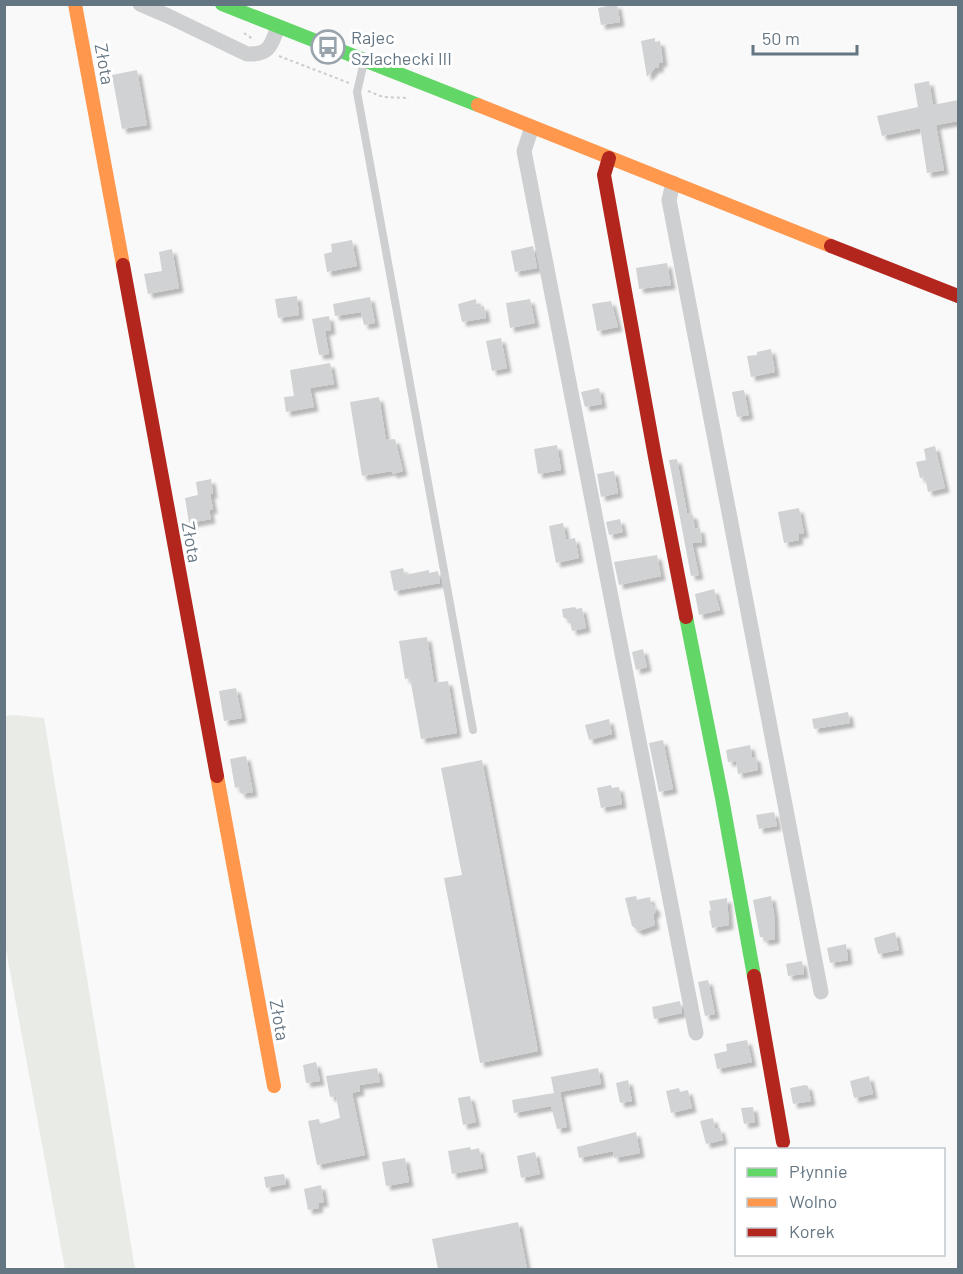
<svg xmlns="http://www.w3.org/2000/svg" width="963" height="1274" viewBox="0 0 963 1274" font-family="Barlow,sans-serif">
<style>
.green{fill:#e8ebe6}
.building{fill:#d0d2d3;filter:url(#shadow)}
.lines{fill:none;stroke-linecap:round;stroke-linejoin:round}
.path{stroke:#cbcccd;stroke-width:2;stroke-dasharray:3 3;stroke-linecap:butt}
.lane{stroke:#cecfd0;stroke-width:8}
.street{stroke:#cecfd0;stroke-width:15}
.fast{stroke:#63d668;stroke-width:14}
.slow{stroke:#ff974d;stroke-width:14}
.jam{stroke:#b3261e;stroke-width:14}
.labels{text-anchor:middle;dominant-baseline:central;stroke-width:6;stroke-linejoin:round;paint-order:stroke}
.poi-label{font-size:18px;fill:#657683;stroke:#fff;text-anchor:start}
.street-label{font-size:18px;fill:#657683;stroke:#fff}
</style>
<defs>
<filter id="shadow"><feDropShadow dx="4.5" dy="4.5" stdDeviation="1.5" flood-color="#0004"/></filter>
</defs>
<rect width="100%" height="100%" fill="#f9f9f9"/>
<path class="green" d="M 14,715 L 44,718 L 135,1269 L 65,1269 L 5,944 L 4,716 Z"/>
<path class="building" d="M 617,4 L 620,22 L 601,25 L 598,8 Z
M 655,38 L 655,42 L 660,41 L 663,62 L 659,63 L 659,68 L 655,68 L 647,77 L 641,41 Z
M 137,70 L 147,125 L 122,129 L 112,75 Z
M 929,81 L 933,105 L 958,100 L 958,121 L 936,125 L 944,170 L 927,173 L 920,128 L 882,136 L 877,116 L 918,107 L 914,84 Z
M 352,240 L 357,266 L 327,272 L 324,254 L 332,252 L 331,244 Z
M 533,246 L 537,268 L 515,272 L 511,251 Z
M 172,249 L 179,288 L 148,294 L 144,274 L 162,271 L 159,252 Z
M 667,263 L 671,285 L 639,289 L 636,268 Z
M 297,296 L 299,315 L 278,318 L 275,299 Z
M 370,297 L 375,323 L 364,325 L 361,312 L 335,316 L 333,304 Z
M 476,299 L 477,307 L 484,306 L 486,318 L 462,322 L 458,304 Z
M 530,299 L 535,323 L 510,328 L 506,303 Z
M 611,301 L 618,327 L 597,331 L 592,304 Z
M 329,316 L 331,330 L 325,331 L 329,354 L 319,355 L 312,319 Z
M 501,338 L 507,368 L 492,371 L 486,341 Z
M 771,349 L 775,372 L 751,377 L 747,356 L 757,355 L 757,352 Z
M 330,363 L 334,384 L 310,388 L 314,407 L 286,412 L 284,397 L 294,396 L 290,370 Z
M 599,388 L 602,404 L 585,407 L 581,392 Z
M 744,390 L 749,415 L 737,417 L 732,392 Z
M 379,397 L 386,440 L 395,439 L 403,471 L 392,474 L 392,471 L 362,476 L 350,402 Z
M 557,445 L 561,470 L 538,474 L 534,449 Z
M 935,446 L 945,488 L 928,492 L 925,477 L 920,478 L 916,462 L 926,460 L 924,449 Z
M 677,459 L 687,513 L 693,515 L 695,529 L 700,528 L 702,542 L 692,543 L 699,575 L 691,576 L 669,460 Z
M 614,471 L 618,493 L 601,497 L 597,474 Z
M 211,479 L 213,494 L 210,494 L 213,509 L 209,510 L 211,519 L 189,523 L 185,498 L 198,495 L 196,482 Z
M 799,508 L 804,533 L 798,534 L 799,540 L 784,543 L 778,512 Z
M 620,519 L 623,532 L 609,535 L 606,522 Z
M 563,523 L 566,540 L 575,538 L 579,558 L 556,563 L 549,526 Z
M 657,555 L 661,576 L 619,585 L 614,562 Z
M 403,568 L 405,575 L 429,570 L 429,573 L 438,571 L 440,583 L 394,591 L 390,571 Z
M 714,589 L 720,610 L 699,615 L 695,594 Z
M 575,607 L 576,609 L 582,608 L 586,628 L 572,631 L 570,621 L 563,617 L 562,609 Z
M 427,637 L 434,683 L 448,681 L 457,733 L 421,739 L 410,678 L 405,679 L 399,641 Z
M 643,649 L 647,667 L 636,670 L 632,652 Z
M 236,688 L 242,718 L 224,721 L 219,691 Z
M 848,712 L 850,723 L 814,729 L 812,719 Z
M 609,719 L 612,734 L 589,740 L 585,725 Z
M 663,740 L 673,789 L 659,792 L 649,743 Z
M 750,745 L 752,757 L 756,757 L 758,770 L 738,774 L 736,761 L 728,762 L 726,750 Z
M 246,756 L 253,792 L 241,794 L 239,787 L 235,788 L 230,759 Z
M 482,760 L 538,1051 L 480,1063 L 444,878 L 462,875 L 441,768 Z
M 611,785 L 612,788 L 619,787 L 622,804 L 601,808 L 597,788 Z
M 774,812 L 777,826 L 759,829 L 756,815 Z
M 636,896 L 637,900 L 650,897 L 651,904 L 655,907 L 656,911 L 653,915 L 655,925 L 639,931 L 632,926 L 625,898 Z
M 771,896 L 774,914 L 775,939 L 764,941 L 763,937 L 760,937 L 753,900 Z
M 727,898 L 729,925 L 712,928 L 709,911 L 711,910 L 709,901 Z
M 895,932 L 899,950 L 878,954 L 874,938 Z
M 846,944 L 848,960 L 830,963 L 827,948 Z
M 802,961 L 804,974 L 788,976 L 786,964 Z
M 708,980 L 715,1014 L 705,1016 L 698,982 Z
M 680,1001 L 682,1013 L 654,1019 L 652,1007 Z
M 747,1040 L 752,1062 L 717,1069 L 714,1054 L 727,1051 L 726,1044 Z
M 316,1062 L 320,1081 L 306,1083 L 303,1065 Z
M 377,1068 L 380,1082 L 359,1085 L 360,1091 L 352,1093 L 365,1155 L 317,1165 L 308,1121 L 319,1119 L 320,1124 L 340,1118 L 336,1096 L 330,1097 L 326,1076 Z
M 598,1068 L 601,1084 L 560,1092 L 567,1127 L 557,1129 L 551,1106 L 514,1113 L 512,1100 L 554,1093 L 551,1077 Z
M 869,1076 L 873,1094 L 854,1098 L 850,1081 Z
M 628,1080 L 632,1101 L 620,1103 L 616,1083 Z
M 805,1085 L 808,1086 L 811,1101 L 793,1104 L 790,1088 Z
M 679,1088 L 680,1092 L 688,1090 L 692,1108 L 671,1113 L 666,1091 Z
M 470,1096 L 476,1122 L 463,1125 L 458,1098 Z
M 753,1107 L 755,1122 L 744,1124 L 741,1108 Z
M 713,1118 L 715,1129 L 720,1128 L 723,1140 L 706,1144 L 700,1121 Z
M 636,1132 L 640,1153 L 614,1158 L 613,1151 L 579,1158 L 577,1147 Z
M 470,1147 L 471,1150 L 479,1148 L 483,1168 L 452,1174 L 448,1151 Z
M 535,1152 L 540,1174 L 521,1178 L 517,1156 Z
M 405,1158 L 409,1182 L 386,1186 L 382,1162 Z
M 284,1174 L 286,1184 L 266,1188 L 264,1177 Z
M 321,1185 L 324,1202 L 318,1203 L 319,1208 L 308,1210 L 304,1189 Z
M 518,1222 L 527,1269 L 438,1269 L 432,1239 Z"/>
<g class="lines">
<path class="path" d="M 244,33 L 254,40
M 279,56 L 349,83
M 368,91 L 383,97 L 409,98"/>
<path class="lane" d="M 364,62 L 357,92 L 473,730"/>
<path class="street" d="M 140,4 L 168,16 L 247,54 C 270,55 271,45 278,27
M 532,127 L 524,151 L 696,1033
M 673,183 L 669,200 L 821,992"/>
<path class="fast" d="M 222,4 L 478,105
M 686,617 L 722,798 L 754,976"/>
<path class="slow" d="M 75,4 L 123,265
M 478,105 L 831,246
M 217,776 L 274,1086"/>
<path class="jam" d="M 609,158 L 604,175 L 655,457 L 686,617
M 831,246 L 958,296
M 123,265 L 217,776
M 754,976 L 783,1142"/>
</g>
<defs>
<g id="bus-ring" transform="scale(1.725)"><circle r="9.5" fill="#fff" stroke="#99a4ac" stroke-width="1.5"/><path d="M-5-6H5V4H4V6H2V4H-2V6H-4V4H-5ZM-3.5-4V0h7V-4ZM-3.5 1.2v1.5H-2V1.2ZM2 1.2v1.5H3.5V1.2Z" fill="#99a4ac"/></g>
</defs>
<g fill-rule="evenodd">
<use href="#bus-ring" x="328" y="47"/>
</g>
<g class="labels">
<g class="poi-label">
<text x="351" y="37">Rajec<tspan x="351" dy="21">Szlachecki III</tspan></text>
</g>
<g class="street-label">
<text transform="translate(105 64) rotate(80)">Złota</text>
<text transform="translate(192 542) rotate(80)">Złota</text>
<text transform="translate(280 1020) rotate(80)">Złota</text>
</g>
</g>
<rect width="963" height="1274" fill="none" stroke="#657683" stroke-width="12"/>
<rect x="735" y="1148" width="210" height="108" fill="#ffffff" stroke="#c1c8cd" stroke-width="1.5"/>
<rect x="747" y="1168" width="30" height="9" fill="#63d668" stroke="#c1c8cd" stroke-width="1.5"/>
<text x="789" y="1178" font-size="18" fill="#657683">Płynnie</text>
<rect x="747" y="1198" width="30" height="9" fill="#ff974d" stroke="#c1c8cd" stroke-width="1.5"/>
<text x="789" y="1208" font-size="18" fill="#657683">Wolno</text>
<rect x="747" y="1228" width="30" height="9" fill="#b3261e" stroke="#c1c8cd" stroke-width="1.5"/>
<text x="789" y="1238" font-size="18" fill="#657683">Korek</text>
<path d="M753 45v9h104v-9" fill="none" stroke="#657683" stroke-width="3"/>
<text x="762" y="45" font-size="18" fill="#657683" stroke="#ffffff" stroke-width="4.5" paint-order="stroke">50 m</text>
</svg>
